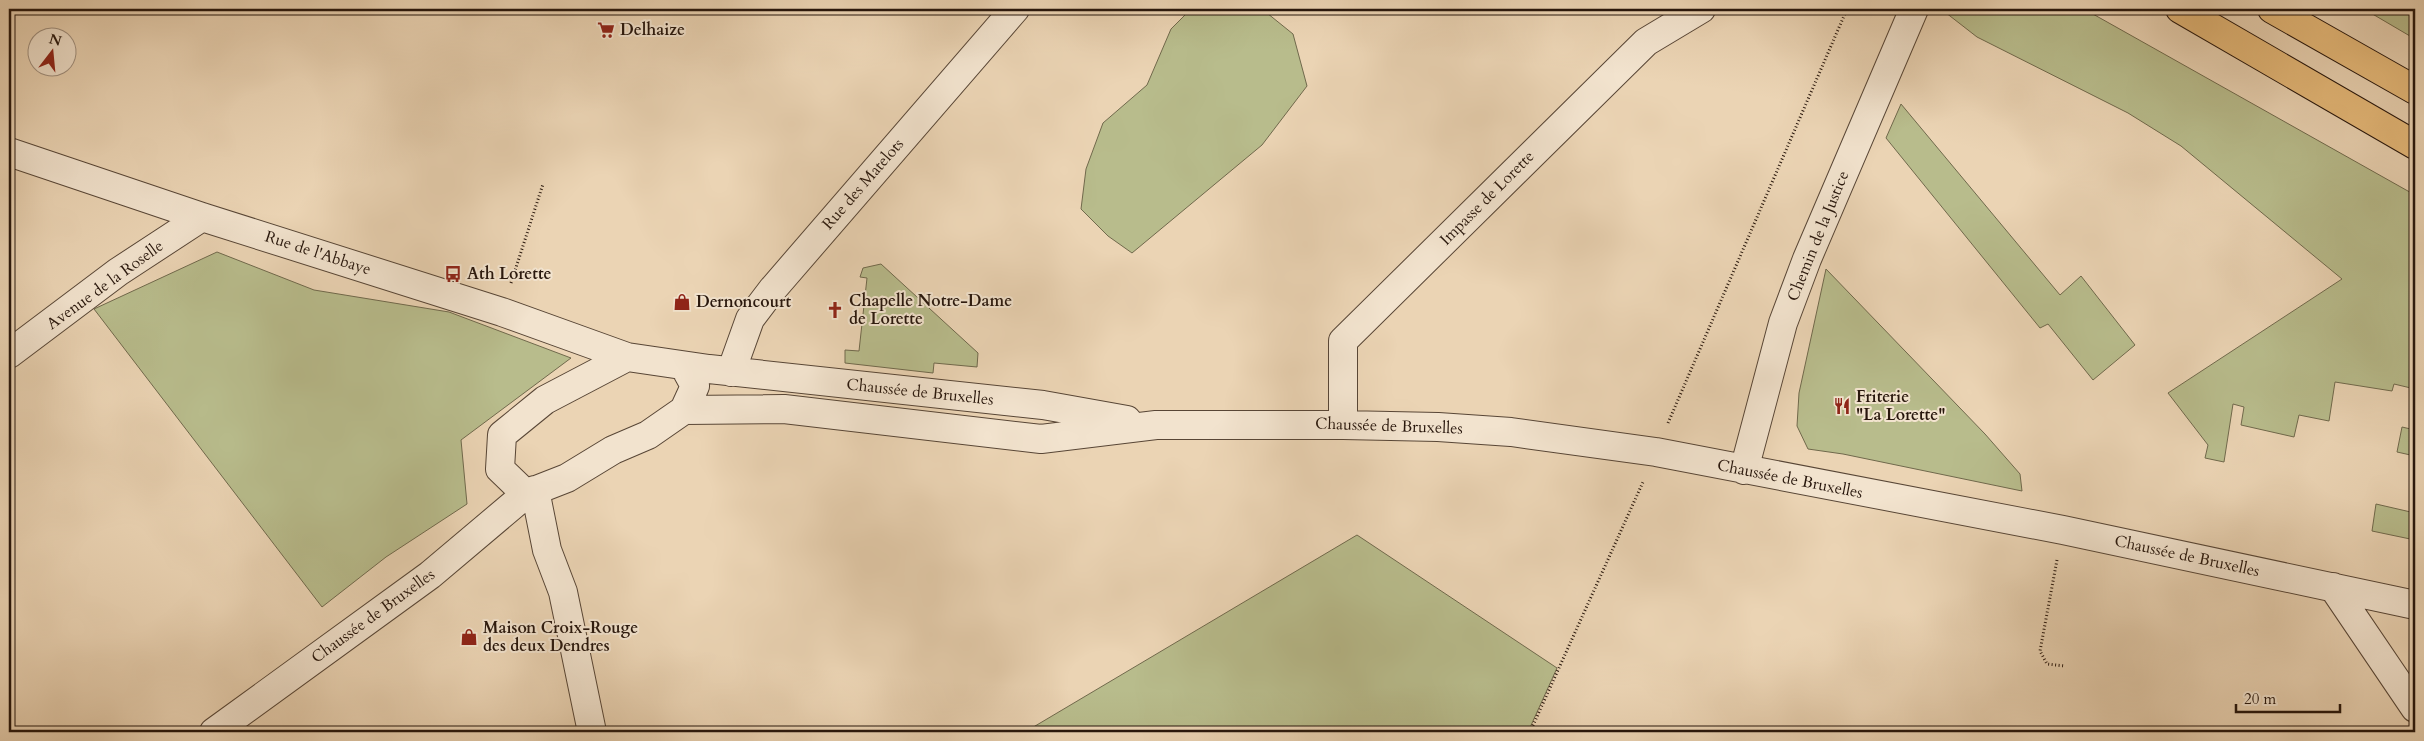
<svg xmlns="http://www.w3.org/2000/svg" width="2424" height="741" viewBox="0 0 2424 741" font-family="Cardo,serif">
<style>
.green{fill:#b8bc8c;stroke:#70694c}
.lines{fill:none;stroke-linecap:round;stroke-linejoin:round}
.minor-casing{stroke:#584636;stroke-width:30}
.highway-casing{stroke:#27160c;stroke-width:30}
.path{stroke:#27160c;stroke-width:3;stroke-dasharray:1 2.5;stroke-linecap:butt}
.minor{stroke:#f2e3ce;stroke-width:28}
.highway{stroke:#e6ba7a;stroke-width:28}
.labels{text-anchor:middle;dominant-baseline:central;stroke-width:4;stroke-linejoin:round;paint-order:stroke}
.poi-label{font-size:16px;font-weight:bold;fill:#27160c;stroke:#f2e3ce;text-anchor:start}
.street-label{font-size:16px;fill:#27160c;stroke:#f2e3ce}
</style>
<rect width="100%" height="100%" fill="#ebd4b4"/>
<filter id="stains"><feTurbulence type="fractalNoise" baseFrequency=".004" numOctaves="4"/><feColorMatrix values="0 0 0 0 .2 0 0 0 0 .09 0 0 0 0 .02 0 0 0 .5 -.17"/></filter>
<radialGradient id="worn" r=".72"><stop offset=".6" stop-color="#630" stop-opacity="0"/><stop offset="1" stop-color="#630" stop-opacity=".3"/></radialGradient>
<path class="green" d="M 1191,9 L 1262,9 L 1293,34 L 1307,86 L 1262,145 L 1132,253 L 1108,236 L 1081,209 L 1086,169 L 1103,123 L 1147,85 L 1171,29 Z
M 1941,9 L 2084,9 L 2415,195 L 2415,389 L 2394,384 L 2392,391 L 2335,382 L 2329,421 L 2299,415 L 2294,437 L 2241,425 L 2244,407 L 2233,404 L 2224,462 L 2205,458 L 2208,445 L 2168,393 L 2342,279 L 2181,146 L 2128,113 L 1977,37 Z
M 2364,9 L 2415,9 L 2415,39 Z
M 1901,104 L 2060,295 L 2081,276 L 2135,345 L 2093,380 L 2048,324 L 2040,328 L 1886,138 Z
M 217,252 L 314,290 L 449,312 L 571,358 L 461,440 L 467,504 L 386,557 L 322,607 L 94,309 Z
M 881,264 L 978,353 L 977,367 L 934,363 L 933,373 L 845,363 L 845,350 L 859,351 L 867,278 L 860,277 L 863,268 Z
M 1826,269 L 1985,434 L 2020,474 L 2022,491 L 1843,454 L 1808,449 L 1797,426 L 1799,393 Z
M 2402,427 L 2415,430 L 2415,456 L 2397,452 Z
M 2376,504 L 2415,513 L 2415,540 L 2372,531 Z
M 1357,535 L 1557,668 L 1528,732 L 1025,732 Z"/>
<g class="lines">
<g class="minor-casing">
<path id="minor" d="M 9,152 L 202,217 L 502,312 L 627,357 L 709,369 L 1043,405 L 1127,420
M 9,354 L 118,272 L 202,217
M 731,372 L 750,319 L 772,290 L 1015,9
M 684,410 L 784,409 L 1041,439 L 1156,425 L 1343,425 L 1438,427 L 1511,432 L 1656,452 L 2063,530 L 2415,605
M 1343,425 L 1343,341 L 1646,42 L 1701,9
M 1744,470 L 1783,323 L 1807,259 L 1914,9
M 535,490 L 547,550 L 563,592 L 592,732
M 526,494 L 500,469 L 502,435 L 545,400 L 627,357
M 2333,587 L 2415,708
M 214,732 L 430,575 L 526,494 L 567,478 L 613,450 L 648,435 L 684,410 L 695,386 L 684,366"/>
</g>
<g class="highway-casing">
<path id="highway" d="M 2180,9 L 2415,145
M 2272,9 L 2415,90"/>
</g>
<path class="path" d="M 511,283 L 543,184
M 1668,423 L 1847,9
M 2057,560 L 2040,651 L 2047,664 L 2065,666
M 1530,732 L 1643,482"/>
<use href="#minor" class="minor"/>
<use href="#highway" class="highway"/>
</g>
<defs>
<g id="supermarket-bare" transform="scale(1.35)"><path d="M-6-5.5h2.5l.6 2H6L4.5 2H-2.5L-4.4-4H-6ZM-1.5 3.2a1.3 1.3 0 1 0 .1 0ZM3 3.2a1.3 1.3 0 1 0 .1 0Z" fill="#8f2418" stroke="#f2e3ce" stroke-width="2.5" paint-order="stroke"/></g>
<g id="bus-bare" transform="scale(1.35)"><path d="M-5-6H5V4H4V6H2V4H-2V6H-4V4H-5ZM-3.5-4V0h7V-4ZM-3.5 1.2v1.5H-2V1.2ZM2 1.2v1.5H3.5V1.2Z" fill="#8f2418" stroke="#f2e3ce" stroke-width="2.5" paint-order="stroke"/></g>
<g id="shop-bare" transform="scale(1.35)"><path d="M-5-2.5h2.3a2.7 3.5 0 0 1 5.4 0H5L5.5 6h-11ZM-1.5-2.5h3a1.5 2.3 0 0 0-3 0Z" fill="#8f2418" stroke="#f2e3ce" stroke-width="2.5" paint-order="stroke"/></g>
<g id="church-bare" transform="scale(1.35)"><path d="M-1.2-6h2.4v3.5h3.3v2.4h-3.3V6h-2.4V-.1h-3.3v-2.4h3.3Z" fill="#8f2418" stroke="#f2e3ce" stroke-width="2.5" paint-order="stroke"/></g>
<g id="restaurant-bare" transform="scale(1.35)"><path d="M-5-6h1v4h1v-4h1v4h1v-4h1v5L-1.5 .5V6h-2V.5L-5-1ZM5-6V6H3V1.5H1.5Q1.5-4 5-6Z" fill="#8f2418" stroke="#f2e3ce" stroke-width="2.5" paint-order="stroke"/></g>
</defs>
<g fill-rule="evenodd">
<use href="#supermarket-bare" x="606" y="30"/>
<use href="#bus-bare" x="453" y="274"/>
<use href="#shop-bare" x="682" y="302"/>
<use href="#church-bare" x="835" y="310"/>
<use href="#restaurant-bare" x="1842" y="406"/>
<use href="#shop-bare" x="469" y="637"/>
</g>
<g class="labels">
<g class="poi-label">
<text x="620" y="30">Delhaize</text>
<text x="467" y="274">Ath Lorette</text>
<text x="849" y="301">Chapelle Notre-Dame<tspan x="849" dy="18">de Lorette</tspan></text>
<text x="696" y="302">Dernoncourt</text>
<text x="1856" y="397">Friterie<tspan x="1856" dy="18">"La Lorette"</tspan></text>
<text x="483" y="628">Maison Croix-Rouge<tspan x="483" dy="18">des deux Dendres</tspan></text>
</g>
<g class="street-label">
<text transform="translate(863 184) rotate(-49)">Rue des Matelots</text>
<text transform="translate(1487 198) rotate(-45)">Impasse de Lorette</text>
<text transform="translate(1818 236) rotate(-68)">Chemin de la Justice</text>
<text transform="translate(318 253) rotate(18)">Rue de l'Abbaye</text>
<text transform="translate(105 285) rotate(-36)">Avenue de la Roselle</text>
<text transform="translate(920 392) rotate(6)">Chaussée de Bruxelles</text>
<text transform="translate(1389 426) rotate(2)">Chaussée de Bruxelles</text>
<text transform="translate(1790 479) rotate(11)">Chaussée de Bruxelles</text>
<text transform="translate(2187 556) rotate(12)">Chaussée de Bruxelles</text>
<text transform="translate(373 616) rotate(-36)">Chaussée de Bruxelles</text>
</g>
</g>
<rect width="2424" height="741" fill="none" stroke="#ebd4b4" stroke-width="30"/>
<rect x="10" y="10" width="2404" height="721" fill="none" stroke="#27160c" stroke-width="2.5"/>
<rect x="15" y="15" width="2394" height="711" fill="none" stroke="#27160c"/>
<g transform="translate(52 52) rotate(16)"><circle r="24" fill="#f2e3ce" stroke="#a19180"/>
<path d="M0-4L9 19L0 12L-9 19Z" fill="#8f2418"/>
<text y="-8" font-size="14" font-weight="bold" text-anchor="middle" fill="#27160c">N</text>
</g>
<path d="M2236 704v8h104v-8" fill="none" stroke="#27160c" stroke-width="2.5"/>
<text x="2244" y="704" font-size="15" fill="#27160c" stroke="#f2e3ce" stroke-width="4" paint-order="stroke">20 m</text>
<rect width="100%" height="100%" filter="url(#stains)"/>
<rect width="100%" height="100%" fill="url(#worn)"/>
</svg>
